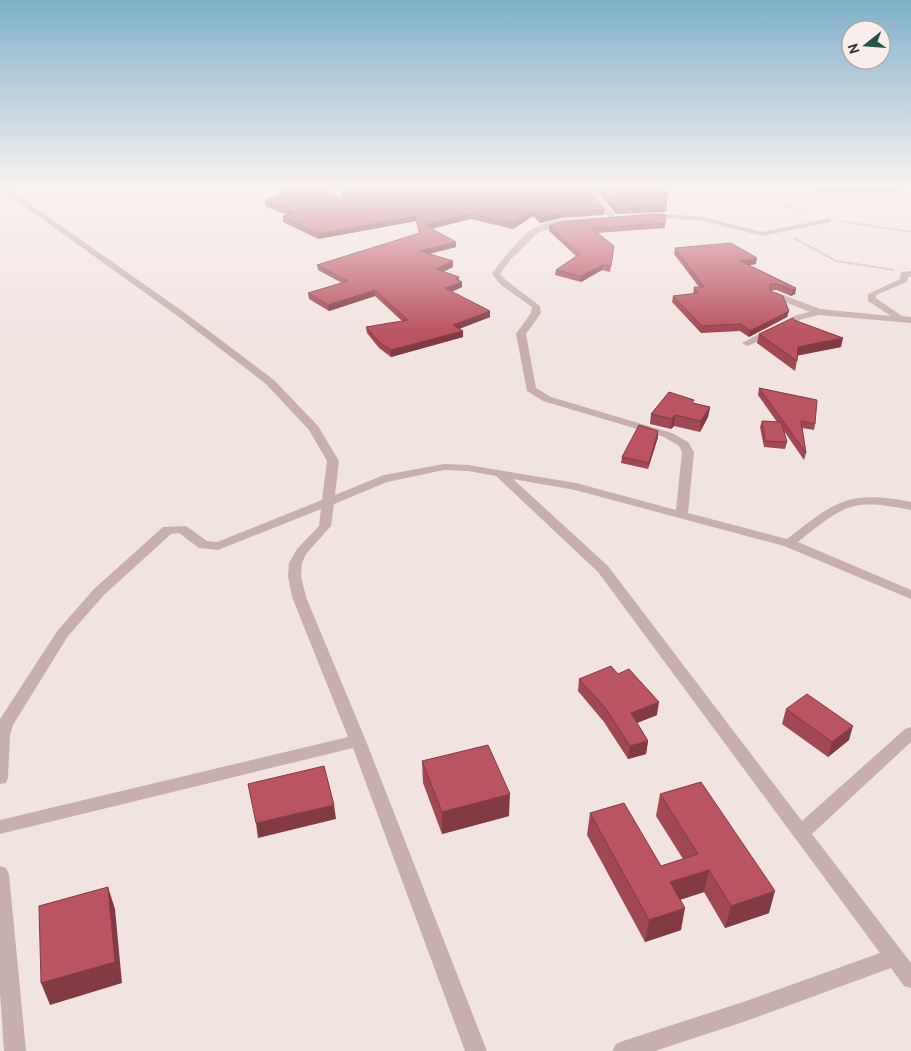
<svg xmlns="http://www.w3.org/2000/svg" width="911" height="1051" viewBox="0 0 911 1051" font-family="Cabin,sans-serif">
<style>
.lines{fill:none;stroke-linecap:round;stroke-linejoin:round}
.path{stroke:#b49997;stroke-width:2;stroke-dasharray:1 1;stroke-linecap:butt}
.minor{fill:#c8afad;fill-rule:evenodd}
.wall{fill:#a04853}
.shaded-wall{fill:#823b43}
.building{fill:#ba5460;stroke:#823b43}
</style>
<rect width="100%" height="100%" fill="#f1e3e0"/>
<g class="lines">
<path class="path" d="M 787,205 L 805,212
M 840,221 L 911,232
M 794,238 L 836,261 L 894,270"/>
<path class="minor" d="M 0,185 L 3,185 L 185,313 L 274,380 L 318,426 L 339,461 L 335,495 L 384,475 L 444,464 L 468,465 L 576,483 L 676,510 L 682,452 L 679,446 L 664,437 L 543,401 L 527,391 L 516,334 L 531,313 L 532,307 L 501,285 L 492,274 C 501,261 521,235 534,228 C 556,217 584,219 608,217 L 582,185 L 589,185 L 615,216 L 653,213 L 703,217 L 762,232 L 831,218 L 831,222 L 762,236 L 703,221 L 653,217 L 561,225 L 539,232 L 510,260 L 500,274 L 507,281 L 540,306 L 541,313 L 526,334 L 536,388 L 551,397 L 672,433 L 688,442 L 694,452 L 688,513 L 787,539 C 835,501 849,490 911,502 L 911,510 C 851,498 844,505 798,542 L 911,590 L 911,599 L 784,546 L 575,490 L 513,479 L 608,566 L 802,821 L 905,729 L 911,727 L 911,742 L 812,834 L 911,963 L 911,988 L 904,986 L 891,968 L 746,1021 L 655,1051 L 612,1051 L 616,1044 L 623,1041 L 746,1001 L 880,953 L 598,572 L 496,476 L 468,471 L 444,470 L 387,482 L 334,504 L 331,526 L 306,554 L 302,563 L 301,576 L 306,597 L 366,741 L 487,1051 L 465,1051 L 353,748 L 0,834 L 0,820 L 348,737 L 292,597 L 288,576 L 289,563 L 297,549 L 319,526 L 321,509 L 218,550 L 199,548 L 179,533 L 171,534 L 104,595 L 68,636 L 13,725 L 10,735 L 8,778 L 6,783 L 0,784 L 0,719 L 58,630 L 94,589 L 163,527 L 186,526 L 207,541 L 217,542 L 322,500 L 327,461 L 309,430 L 266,384 L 179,317 L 0,189 Z
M 911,271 L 911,277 L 908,277 L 907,282 L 876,295 L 876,298 L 902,316 L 911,317 L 911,323 L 819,315 L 802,319 L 750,345 L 747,346 L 742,343 L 796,315 L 810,312 L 770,296 L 770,292 L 776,292 L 820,309 L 891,316 L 868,301 L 868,294 L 900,279 L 901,272 Z
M 0,866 L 6,868 L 9,874 L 26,1051 L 4,1051 L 0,993 Z"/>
</g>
<path class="wall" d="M 339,185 L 584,185 L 605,210 L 604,215 L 561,218 L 540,223 L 533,216 L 513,229 L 470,219 L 432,229 L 456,247 L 429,254 L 453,261 L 453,267 L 443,272 L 462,282 L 462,287 L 452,292 L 490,317 L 459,329 L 463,331 L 463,337 L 391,357 L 379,348 L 367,333 L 366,327 L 402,321 L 375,296 L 329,311 L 309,299 L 308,293 L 342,283 L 318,270 L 317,265 L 419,233 L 416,221 L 318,239 L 283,222 L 283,216 L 287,215 L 265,206 L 265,201 L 282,193 L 282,190 L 343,201 Z
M 591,185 L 668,185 L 666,212 L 616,214 Z
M 813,185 L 897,185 L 899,187 L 898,193 L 821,192 Z
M 666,215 L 665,228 L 597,233 L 614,246 L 610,272 L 602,270 L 581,282 L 555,275 L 556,270 L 576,256 L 549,231 L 549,226 Z
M 675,248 L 756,264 L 749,265 L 796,288 L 795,294 L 791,296 L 777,290 L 770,291 L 789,311 L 787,317 L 749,337 L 740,331 L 701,333 L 672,302 L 673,296 L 693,294 L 694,287 L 699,287 L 674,254 Z
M 794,320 L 841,347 L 798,355 L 795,371 L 757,343 L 759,334 Z
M 759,388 L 815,424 L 814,430 L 802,428 L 806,453 L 804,460 L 784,431 L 787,442 L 785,449 L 764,447 L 760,427 L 762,421 L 777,422 L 758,395 Z
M 694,403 L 710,407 L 708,417 L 700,432 L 674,426 L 671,429 L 650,424 L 651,414 Z
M 658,437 L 648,469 L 621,463 L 622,457 Z
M 618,674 L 657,715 L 637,723 L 648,741 L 646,754 L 628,759 L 604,722 L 578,691 L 579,679 Z
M 786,709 L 849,740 L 828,757 L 782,724 Z
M 422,761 L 509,816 L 442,834 L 423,783 Z
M 660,794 L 769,913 L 725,928 L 704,892 L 680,900 L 681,930 L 645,942 L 587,835 L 590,813 L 661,866 L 683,859 L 656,816 Z"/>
<path class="shaded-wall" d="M 533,211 L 533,216 L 513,229 L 514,223 Z
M 561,213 L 561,218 L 540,223 L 541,218 Z
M 470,214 L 470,219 L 426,230 L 425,225 Z
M 416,216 L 416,221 L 318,239 L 318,234 Z
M 456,242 L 456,247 L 420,256 L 420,251 Z
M 757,258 L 756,264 L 739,267 L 740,261 Z
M 453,261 L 453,267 L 436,275 L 436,269 Z
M 603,265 L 602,270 L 581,282 L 581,276 Z
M 459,277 L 459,283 L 462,282 L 462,287 L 445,294 L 445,288 L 456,279 Z
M 796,288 L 795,294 L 791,296 L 792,290 Z
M 375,290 L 375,296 L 329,311 L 328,305 Z
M 490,311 L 490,317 L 453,331 L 453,325 Z
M 789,311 L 787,317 L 749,337 L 750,331 Z
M 463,331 L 463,337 L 391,357 L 391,350 Z
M 843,338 L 841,347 L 796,356 L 798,347 Z
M 710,407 L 708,417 L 700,432 L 701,421 Z
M 675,415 L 674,426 L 671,429 L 672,419 Z
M 658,431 L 658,437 L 648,469 L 649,463 Z
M 659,702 L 657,715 L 629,726 L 631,713 Z
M 853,726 L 849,740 L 828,757 L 832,742 Z
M 648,741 L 646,754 L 628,759 L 630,746 Z
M 510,794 L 509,816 L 442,834 L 442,812 Z
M 334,805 L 336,819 L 258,838 L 256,823 Z
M 709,870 L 704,892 L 666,904 L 670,882 Z
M 108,887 L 115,909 L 122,983 L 50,1005 L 41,983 Z
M 775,891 L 769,913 L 725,928 L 731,906 Z
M 685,908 L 681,930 L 645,942 L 649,920 Z"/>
<path class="building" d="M 307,185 L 319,185 L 344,201 L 340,185 L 584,185 L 605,210 L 561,213 L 541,218 L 533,211 L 514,223 L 470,214 L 425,225 L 456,242 L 420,251 L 453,261 L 436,269 L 459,277 L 456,279 L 462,282 L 445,288 L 490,311 L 453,325 L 463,331 L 391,350 L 379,342 L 366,327 L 408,320 L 375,290 L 328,305 L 308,293 L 348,281 L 317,265 L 420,233 L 416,216 L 318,234 L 283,216 L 294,213 L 265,201 L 284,192 L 282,190 Z
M 596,185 L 668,185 L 666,207 L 616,209 Z
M 821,185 L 897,185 L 899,187 L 822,186 Z
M 654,214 L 666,215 L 665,223 L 591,228 L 614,246 L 611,266 L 603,265 L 581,276 L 556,270 L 580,254 L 549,226 L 562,222 Z
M 731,243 L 757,258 L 740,261 L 796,288 L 792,290 L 778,284 L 770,284 L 770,291 L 783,296 L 789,311 L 750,331 L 741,324 L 702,326 L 673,296 L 698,293 L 694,287 L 704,287 L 675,248 Z
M 793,318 L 794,320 L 843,338 L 798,347 L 797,361 L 759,334 Z
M 759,388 L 817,400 L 815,424 L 801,421 L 806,453 Z
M 669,392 L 694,400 L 692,403 L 710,407 L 701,421 L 675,415 L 672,419 L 651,414 Z
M 762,421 L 781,422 L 787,442 L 765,441 Z
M 639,425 L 658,431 L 649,463 L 622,457 Z
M 611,666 L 618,674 L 629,669 L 659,702 L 631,713 L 648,741 L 630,746 L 606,709 L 579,679 Z
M 807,694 L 853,726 L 832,742 L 786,709 Z
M 488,745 L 510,794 L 442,812 L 422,761 Z
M 324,766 L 334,805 L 256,823 L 248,784 Z
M 701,782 L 775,891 L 731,906 L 709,870 L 670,882 L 685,908 L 649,920 L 590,813 L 624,803 L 661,866 L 698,854 L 660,794 Z
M 108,887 L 115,962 L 41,983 L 39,906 Z"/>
<linearGradient id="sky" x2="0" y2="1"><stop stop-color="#7fb0ca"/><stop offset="0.56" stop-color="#f9f2f1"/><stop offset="1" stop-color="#f9f2f1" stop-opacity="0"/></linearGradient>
<rect width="911" height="332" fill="url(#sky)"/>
<g transform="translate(866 45) rotate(253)"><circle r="24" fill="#f9eeec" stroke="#aba09f"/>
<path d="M0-4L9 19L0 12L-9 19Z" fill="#245546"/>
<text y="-8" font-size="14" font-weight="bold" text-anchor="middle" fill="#372b2b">N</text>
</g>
</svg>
